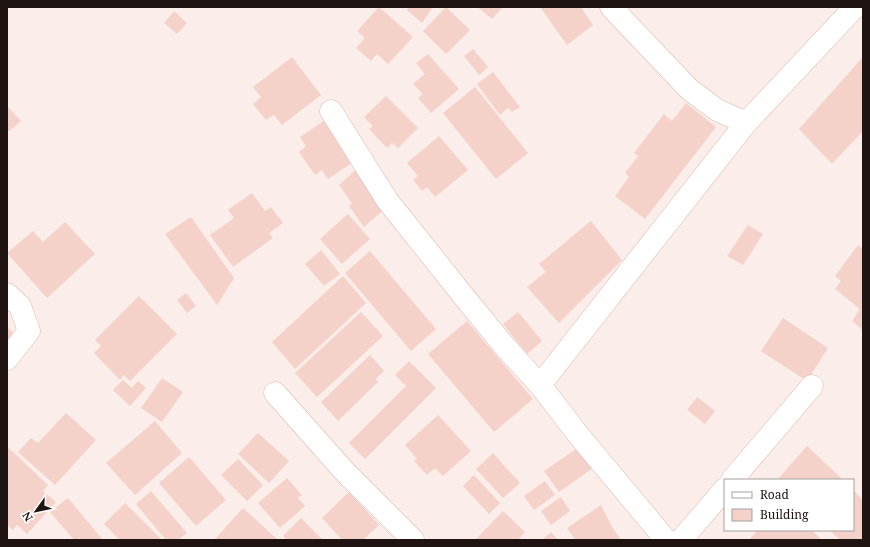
<svg xmlns="http://www.w3.org/2000/svg" width="870" height="547" viewBox="0 0 870 547" font-family="'Noto Serif',serif">
<style>
.building{fill:#f4d2c9}
.lines{fill:none;stroke-linecap:round;stroke-linejoin:round}
.street-casing{stroke:#dab9b1;stroke-width:23}
.street{stroke:#fff;stroke-width:22}
</style>
<rect width="100%" height="100%" fill="#fbede9"/>
<path class="building" d="M 379,7 L 413,37 L 388,64 L 377,54 L 371,61 L 356,48 L 365,38 L 357,31 Z
M 409,7 L 433,7 L 422,23 L 407,10 Z
M 446,7 L 470,30 L 446,54 L 423,31 Z
M 480,7 L 501,7 L 502,8 L 492,19 L 479,8 Z
M 540,7 L 581,7 L 593,25 L 567,45 Z
M 174,11 L 187,23 L 177,34 L 164,23 Z
M 473,49 L 488,67 L 479,75 L 464,56 Z
M 428,54 L 459,89 L 431,113 L 418,98 L 423,94 L 413,84 L 425,74 L 416,63 Z
M 292,57 L 321,95 L 282,125 L 274,115 L 266,120 L 253,104 L 261,97 L 253,87 Z
M 863,57 L 863,131 L 832,164 L 799,129 Z
M 493,72 L 520,107 L 512,112 L 508,108 L 500,115 L 477,84 Z
M 475,87 L 528,153 L 496,179 L 443,113 Z
M 386,96 L 418,128 L 398,148 L 392,143 L 387,148 L 369,129 L 373,126 L 364,117 Z
M 686,103 L 716,127 L 645,219 L 615,196 L 629,177 L 625,173 L 638,156 L 634,153 L 664,114 L 672,121 Z
M 7,106 L 21,121 L 8,132 L 7,131 Z
M 328,118 L 356,160 L 328,179 L 322,170 L 315,175 L 299,152 L 306,146 L 300,137 Z
M 439,136 L 468,170 L 435,197 L 427,187 L 422,191 L 413,180 L 418,176 L 407,163 Z
M 360,166 L 387,207 L 364,227 L 349,206 L 352,203 L 339,185 Z
M 252,193 L 265,211 L 271,207 L 283,223 L 269,233 L 273,238 L 233,267 L 210,235 L 234,218 L 228,210 Z
M 348,214 L 370,239 L 342,264 L 320,239 Z
M 191,217 L 234,278 L 217,305 L 165,234 Z
M 591,221 L 622,260 L 559,323 L 527,287 L 546,272 L 539,264 Z
M 65,222 L 95,254 L 47,298 L 7,253 L 33,231 L 43,242 Z
M 748,225 L 763,234 L 743,265 L 727,256 Z
M 858,245 L 863,249 L 863,330 L 852,321 L 860,309 L 835,289 L 841,281 L 835,276 Z
M 321,250 L 340,274 L 324,286 L 305,264 Z
M 370,251 L 436,329 L 411,351 L 345,273 Z
M 343,276 L 366,303 L 295,369 L 272,342 Z
M 186,293 L 196,306 L 187,313 L 177,300 Z
M 139,296 L 177,334 L 130,381 L 124,375 L 120,380 L 94,353 L 101,346 L 95,340 Z
M 361,312 L 383,336 L 317,397 L 295,373 Z
M 518,312 L 542,341 L 527,354 L 503,324 Z
M 783,318 L 828,348 L 807,381 L 761,351 Z
M 467,321 L 533,399 L 494,432 L 428,354 Z
M 7,326 L 16,337 L 7,345 Z
M 370,355 L 384,371 L 376,379 L 378,382 L 338,421 L 321,402 Z
M 409,361 L 436,388 L 365,459 L 349,443 L 406,386 L 395,375 Z
M 162,378 L 183,392 L 162,422 L 141,408 Z
M 123,380 L 132,388 L 138,381 L 146,388 L 130,406 L 113,390 Z
M 697,397 L 715,411 L 705,424 L 687,410 Z
M 66,413 L 96,440 L 55,485 L 18,452 L 31,438 L 38,443 Z
M 438,415 L 471,451 L 443,476 L 435,468 L 427,475 L 414,461 L 417,459 L 405,445 Z
M 155,421 L 182,453 L 135,495 L 106,463 Z
M 258,433 L 289,461 L 269,483 L 238,454 Z
M 807,446 L 843,480 L 777,480 Z
M 579,447 L 593,468 L 559,492 L 544,471 Z
M 9,448 L 48,485 L 43,491 L 56,502 L 27,534 L 17,525 L 13,530 L 7,525 L 7,450 Z
M 493,453 L 520,483 L 503,498 L 476,469 Z
M 189,457 L 226,500 L 196,526 L 159,483 Z
M 238,459 L 263,485 L 247,501 L 221,475 Z
M 474,475 L 500,503 L 489,514 L 463,486 Z
M 287,478 L 302,495 L 298,498 L 305,506 L 280,528 L 258,503 Z
M 545,481 L 555,495 L 534,510 L 524,496 Z
M 853,490 L 863,500 L 863,540 L 840,540 L 829,530 L 853,530 Z
M 151,491 L 187,533 L 178,540 L 166,540 L 136,504 Z
M 349,492 L 379,525 L 363,540 L 342,540 L 322,518 Z
M 561,497 L 570,511 L 551,525 L 541,511 Z
M 68,498 L 103,540 L 74,540 L 50,512 Z
M 125,503 L 162,540 L 120,540 L 104,524 Z
M 601,505 L 612,527 L 621,540 L 575,540 L 567,528 Z
M 243,508 L 278,540 L 216,540 L 215,539 Z
M 503,511 L 525,532 L 518,540 L 476,540 L 476,539 Z
M 301,518 L 323,540 L 287,540 L 283,536 Z
M 758,530 L 811,530 L 820,538 L 818,540 L 749,540 Z
M 551,532 L 558,540 L 542,540 Z"/>
<g class="lines">
<g class="street-casing">
<path id="street" d="M 611,7 L 689,89 L 717,110 L 746,123
M 331,111 L 387,200 L 465,298 L 506,348 L 540,385
M 7,294 L 20,306 L 29,331 L 7,359
M 275,393 L 345,472 L 413,540
M 732,480 L 812,386
M 666,540 L 580,437 L 540,385 L 746,123 L 855,7
M 681,540 L 725,489"/>
</g>
<use href="#street" class="street"/>
</g>
<rect width="870" height="547" fill="none" stroke="#1f1411" stroke-width="16"/>
<rect x="724" y="479" width="130" height="52" fill="#ffffff" stroke="#a5a1a0"/>
<rect x="732" y="492" width="20" height="6" fill="#ffffff" stroke="#a5a1a0"/>
<text x="760" y="499" font-size="12" fill="#1f1411">Road</text>
<rect x="732" y="509" width="20" height="12" fill="#f4d2c9" stroke="#a5a1a0"/>
<text x="760" y="519" font-size="12" fill="#1f1411">Building</text>
<g transform="translate(36 511) rotate(237)" stroke="#ffffff" stroke-width="3" paint-order="stroke">
<path d="M0-3L7 15L0 10L-7 15Z" fill="#1f1411"/>
<text y="-6" font-size="11" font-weight="bold" text-anchor="middle" fill="#1f1411">N</text>
</g>
</svg>
